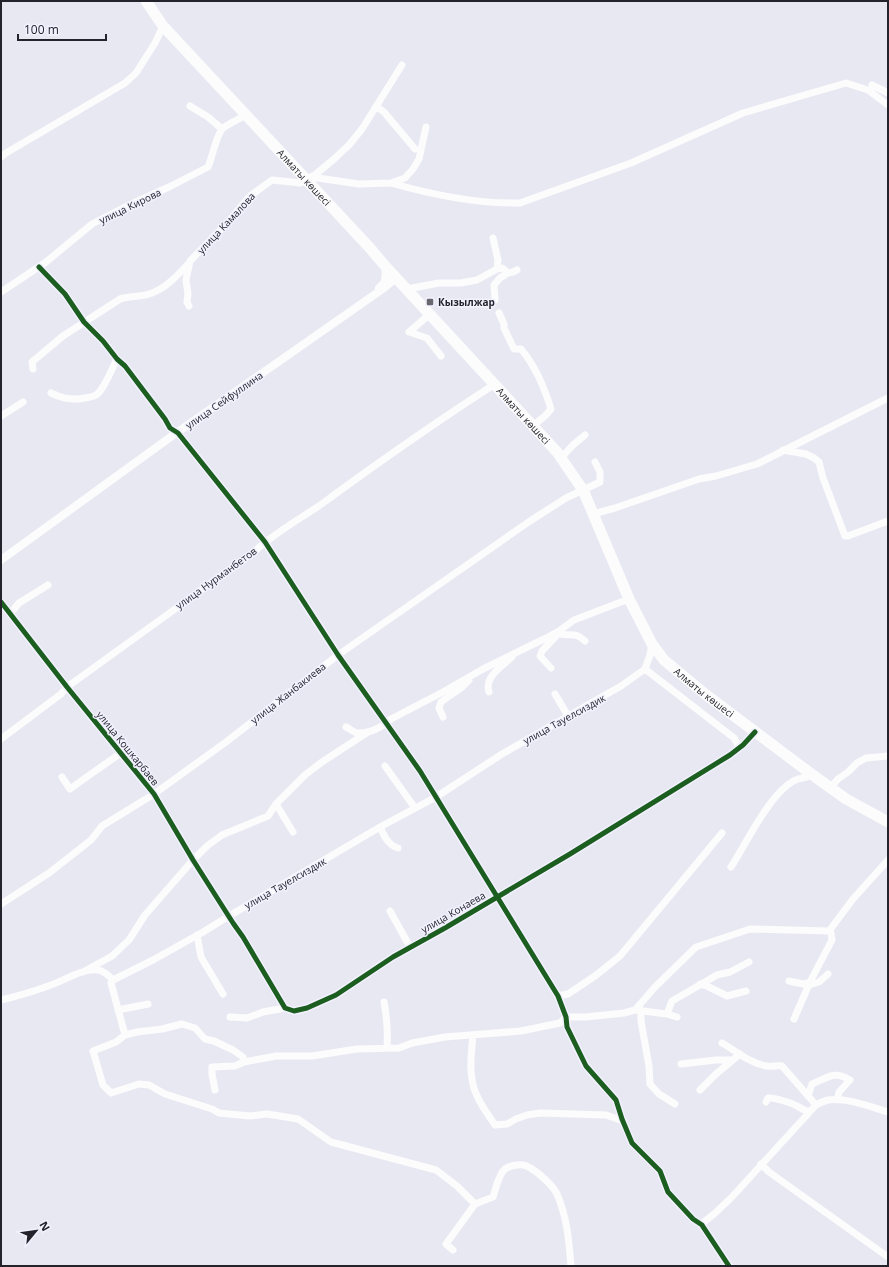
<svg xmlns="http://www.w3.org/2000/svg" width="889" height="1267" viewBox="0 0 889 1267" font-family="'Open Sans',sans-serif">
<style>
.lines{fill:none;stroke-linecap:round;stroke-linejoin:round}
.minor{stroke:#fcfcfd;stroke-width:7}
.tertiary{stroke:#fcfcfd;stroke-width:8}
.primary{stroke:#fcfcfd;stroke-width:11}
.cycleway-casing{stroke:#f2f1fe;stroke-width:8}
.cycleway{stroke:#1b5e20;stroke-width:5}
.poi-dot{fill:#696871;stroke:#f2f1fe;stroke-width:1.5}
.labels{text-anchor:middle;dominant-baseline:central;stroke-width:3;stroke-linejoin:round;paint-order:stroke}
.street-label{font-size:10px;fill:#24232b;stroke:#f2f1fe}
.poi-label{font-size:10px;font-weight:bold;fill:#24232b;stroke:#f2f1fe;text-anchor:start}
</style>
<rect width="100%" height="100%" fill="#e8e8f2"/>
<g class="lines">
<path class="minor" d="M 872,85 L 888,93
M 190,106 L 208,117 L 222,129
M 376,106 L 384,112 L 415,149
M 1,157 L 6,153 L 125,83 L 136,73 L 155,43 L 163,26
M 311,177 L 359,184 L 391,183 L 405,178 L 413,169 L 419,159 L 426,127
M 391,183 C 433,195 476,204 520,203 L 631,163 L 743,113 L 846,83 L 868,90 L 888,105
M 39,267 L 65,294 L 84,322 L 103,341 L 117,359 L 125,366 L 165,419 L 170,428 L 178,433 L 265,542 L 338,655 L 420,771 L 558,996 L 566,1017 L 567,1027 L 586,1066 L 616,1100 L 622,1119 L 632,1143 L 660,1171 L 668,1192 L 693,1219 L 702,1225 L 729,1266
M 508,273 L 513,272 L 517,270
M 407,289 L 439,283 L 461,283 L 477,280 L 497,269 L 498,260 L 493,238
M 1,292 L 46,262 L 92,224 L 127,206 L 171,186 L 208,167 C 212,158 217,133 223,128 C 230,123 239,119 246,115
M 495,300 L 494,285 L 500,278 L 508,273 L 502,268 L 497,269
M 189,306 L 187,302 L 188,294 L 186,280 L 190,261 L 228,222 L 250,196 L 272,180 L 300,183 L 306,180 L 316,174 L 334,159 L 349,145 L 362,129 L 402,65
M 499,313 L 504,324 L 504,328 L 514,349 L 521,349 C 536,367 544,387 551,409 L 546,415 L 533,426
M 430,314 L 409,332 L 427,338 L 441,356
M 33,369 L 32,362 L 63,336 L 120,299 C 131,296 142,297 152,293 C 166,288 178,275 189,263
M 51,393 C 61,398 67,399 78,399 C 83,398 89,398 94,396 C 103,393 112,368 117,359
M 1,416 L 9,411 L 23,402
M 783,450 L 806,454 L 814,458 L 819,462 L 823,478 L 845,536 L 848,536 L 888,521
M 561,458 L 573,445 L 585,435
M 593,514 L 615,508 L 699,479 L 716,476 L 757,464 L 888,398
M 1,602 L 67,687 L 154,794 L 193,860 L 233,923 L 243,937 L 285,1008 L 294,1011 L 307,1008 L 336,995 L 393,957 L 445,928 L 570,854 L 730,755 L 743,745 L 755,732
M 10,614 L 19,603 L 48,585
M 551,668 L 540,656 L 542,651 L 556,636 L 556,633 C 568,638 574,630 585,641
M 645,669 L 734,738 L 738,745 L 737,750
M 489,692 C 484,677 502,666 512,657
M 555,694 L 568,716
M 443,717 L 439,708 L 441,702 L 461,688 L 469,680
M 346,727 C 350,729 354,733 358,733 C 369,734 384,726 391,719 L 443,692 L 483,669 L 544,639 L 559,631 L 574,620 L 629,599
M 1,739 L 61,694 L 67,687 L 254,552 C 274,533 300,519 323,503 C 379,462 436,422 495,384
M 385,766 L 415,808
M 62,777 L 70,789 L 88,776 L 121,753
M 830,788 L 838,779 L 848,772 L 857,763 L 866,758 L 888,756
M 276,804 L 293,832
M 380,827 C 384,836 388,845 398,848
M 731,867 C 746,844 772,788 798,779 C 800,778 804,778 807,777 L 810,773
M 1,904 L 49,873 L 91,840 L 102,826 L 154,794 L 226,742 L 338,655 L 530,521 L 566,498 L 600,482 L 600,472 L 595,462
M 390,911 L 410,947
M 197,935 L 201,957 L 223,994
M 83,972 L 112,956 L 129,940 L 145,915 L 193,860 L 207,846 L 222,835 L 268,816 L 276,804 L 305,775 L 322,762 L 368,732
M 789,981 L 803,984 L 810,982 L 832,940 L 831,933 L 829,931
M 700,984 L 707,986 L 727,996 L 746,991
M 809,985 L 819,982 L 828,974
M 558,996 L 568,994 L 595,976 L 620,956 L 722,833
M 1,1000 C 18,996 35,991 51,985 C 65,980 83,968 98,970 C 105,971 109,976 113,980
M 384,1002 C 387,1018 388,1032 387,1048
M 118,1010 L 148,1004
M 635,1010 L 655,987 L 696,947 L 750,929 L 829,931 L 853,899 L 888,860
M 641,1010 L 641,1021 L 649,1066 L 650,1084 L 659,1094 L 675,1104
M 667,1014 L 672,1001 L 717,975 L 730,972 L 749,962
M 230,1017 L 247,1018 L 263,1012 L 285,1008
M 566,1017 L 586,1017 L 624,1013 L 635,1010 L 667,1014 L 677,1017
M 794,1019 L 810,982
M 125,1035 L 116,1042 L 93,1051 L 103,1085 L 111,1093 L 139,1084 L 149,1085 L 165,1094 L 212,1109 L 219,1113 L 250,1116 L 267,1114 L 298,1119 L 331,1142 L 436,1170 L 457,1186 L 475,1204 L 493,1197 C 496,1189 498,1175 505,1169 C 509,1166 518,1164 523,1165 C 532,1166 553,1185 557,1194 C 567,1217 569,1241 571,1266
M 473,1035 C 471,1055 468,1077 477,1096 C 482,1107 489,1116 495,1125 L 507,1124 L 516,1119 L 527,1115 L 540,1113 L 606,1115 L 623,1121
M 722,1043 C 736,1051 751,1064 767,1066 C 773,1067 775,1065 782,1066 L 816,1105
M 244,1062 L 276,1056 L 312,1056 L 357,1049 L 399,1048 L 412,1043 L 445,1037 L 521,1031 L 560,1023 L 566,1017
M 681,1064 L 716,1060 L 731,1060
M 215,1090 L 212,1074 L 212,1067 L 235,1066 L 244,1062 L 243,1057 L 233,1050 L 214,1041 L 205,1039 L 195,1028 L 182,1024 L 162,1029 L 137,1032 L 125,1035 L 111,983 L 113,980 L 153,960 L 203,932 L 229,916 L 380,827 L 436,797 L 502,754 L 621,686 L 645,669 L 650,655 L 652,644
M 700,1090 L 716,1074 L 740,1054
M 808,1096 L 812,1084 C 828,1078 833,1070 850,1080 L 839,1092 L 837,1100
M 766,1102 L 768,1098 C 773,1097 792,1103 797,1106 C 801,1108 804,1111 809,1111
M 761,1164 L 769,1172 L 888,1257
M 702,1225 L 705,1221 L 714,1214 L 731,1198 L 816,1105 C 820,1103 824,1101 828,1100 C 846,1097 871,1107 888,1112
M 453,1250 L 446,1244 L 475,1204"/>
<path class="tertiary" d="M 379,288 L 385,282 L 386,267
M 1,560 L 172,436 L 384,288 L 396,278"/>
<path class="primary" id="s1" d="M 146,1 L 163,26 L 369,247 L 386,267 L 557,452 L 583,490 L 629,599 L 652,644 L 664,660 L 705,694 L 810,773 L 846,799 L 888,822"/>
<g class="cycleway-casing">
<path id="cycleway" d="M 39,267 L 65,294 L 84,322 L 103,341 L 117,359 L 125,366 L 165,419 L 170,428 L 178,433 L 265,542 L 338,655 L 420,771 L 558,996 L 566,1017 L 567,1027 L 586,1066 L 616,1100 L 622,1119 L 632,1143 L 660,1171 L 668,1192 L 693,1219 L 702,1225 L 729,1266
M 1,602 L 67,687 L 154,794 L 193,860 L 233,923 L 243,937 L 285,1008 L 294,1011 L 307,1008 L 336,995 L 393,957 L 445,928 L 570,854 L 730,755 L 743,745 L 755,732"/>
</g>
<use href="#cycleway" class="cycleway"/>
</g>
<rect class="poi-dot" x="426" y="298" width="8" height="8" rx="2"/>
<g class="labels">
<g class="street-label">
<text stroke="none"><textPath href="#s1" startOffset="237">Алматы көшесі</textPath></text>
<text transform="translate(130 206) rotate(-26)">улица Кирова</text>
<text transform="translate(226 223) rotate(-47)">улица Камалова</text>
<text transform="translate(224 400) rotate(-35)">улица Сейфуллина</text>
<text stroke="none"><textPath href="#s1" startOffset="561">Алматы көшесі</textPath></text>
<text transform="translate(216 578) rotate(-36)">улица Нурманбетов</text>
<text stroke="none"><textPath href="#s1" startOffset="897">Алматы көшесі</textPath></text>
<text transform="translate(288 693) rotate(-38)">улица Жанбакиева</text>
<text transform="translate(564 719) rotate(-29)">улица Тауелсиздик</text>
<text transform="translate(128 748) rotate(51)">улица Кошкарбаев</text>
<text transform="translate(285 883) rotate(-30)">улица Тауелсиздик</text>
<text transform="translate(453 912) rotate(-30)">улица Конаева</text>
</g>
<g class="poi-label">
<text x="438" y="302">Кызылжар</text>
</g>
</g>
<rect width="889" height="1267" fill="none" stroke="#24232b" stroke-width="4"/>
<g transform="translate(36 1231) rotate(61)" stroke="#f2f1fe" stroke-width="3" paint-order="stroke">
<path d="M0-3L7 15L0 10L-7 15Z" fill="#24232b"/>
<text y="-6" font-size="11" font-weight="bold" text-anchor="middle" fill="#24232b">N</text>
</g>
<path d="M18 34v6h88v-6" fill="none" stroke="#24232b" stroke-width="2"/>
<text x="24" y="34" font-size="12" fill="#24232b" stroke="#f2f1fe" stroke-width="3" paint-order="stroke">100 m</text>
</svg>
